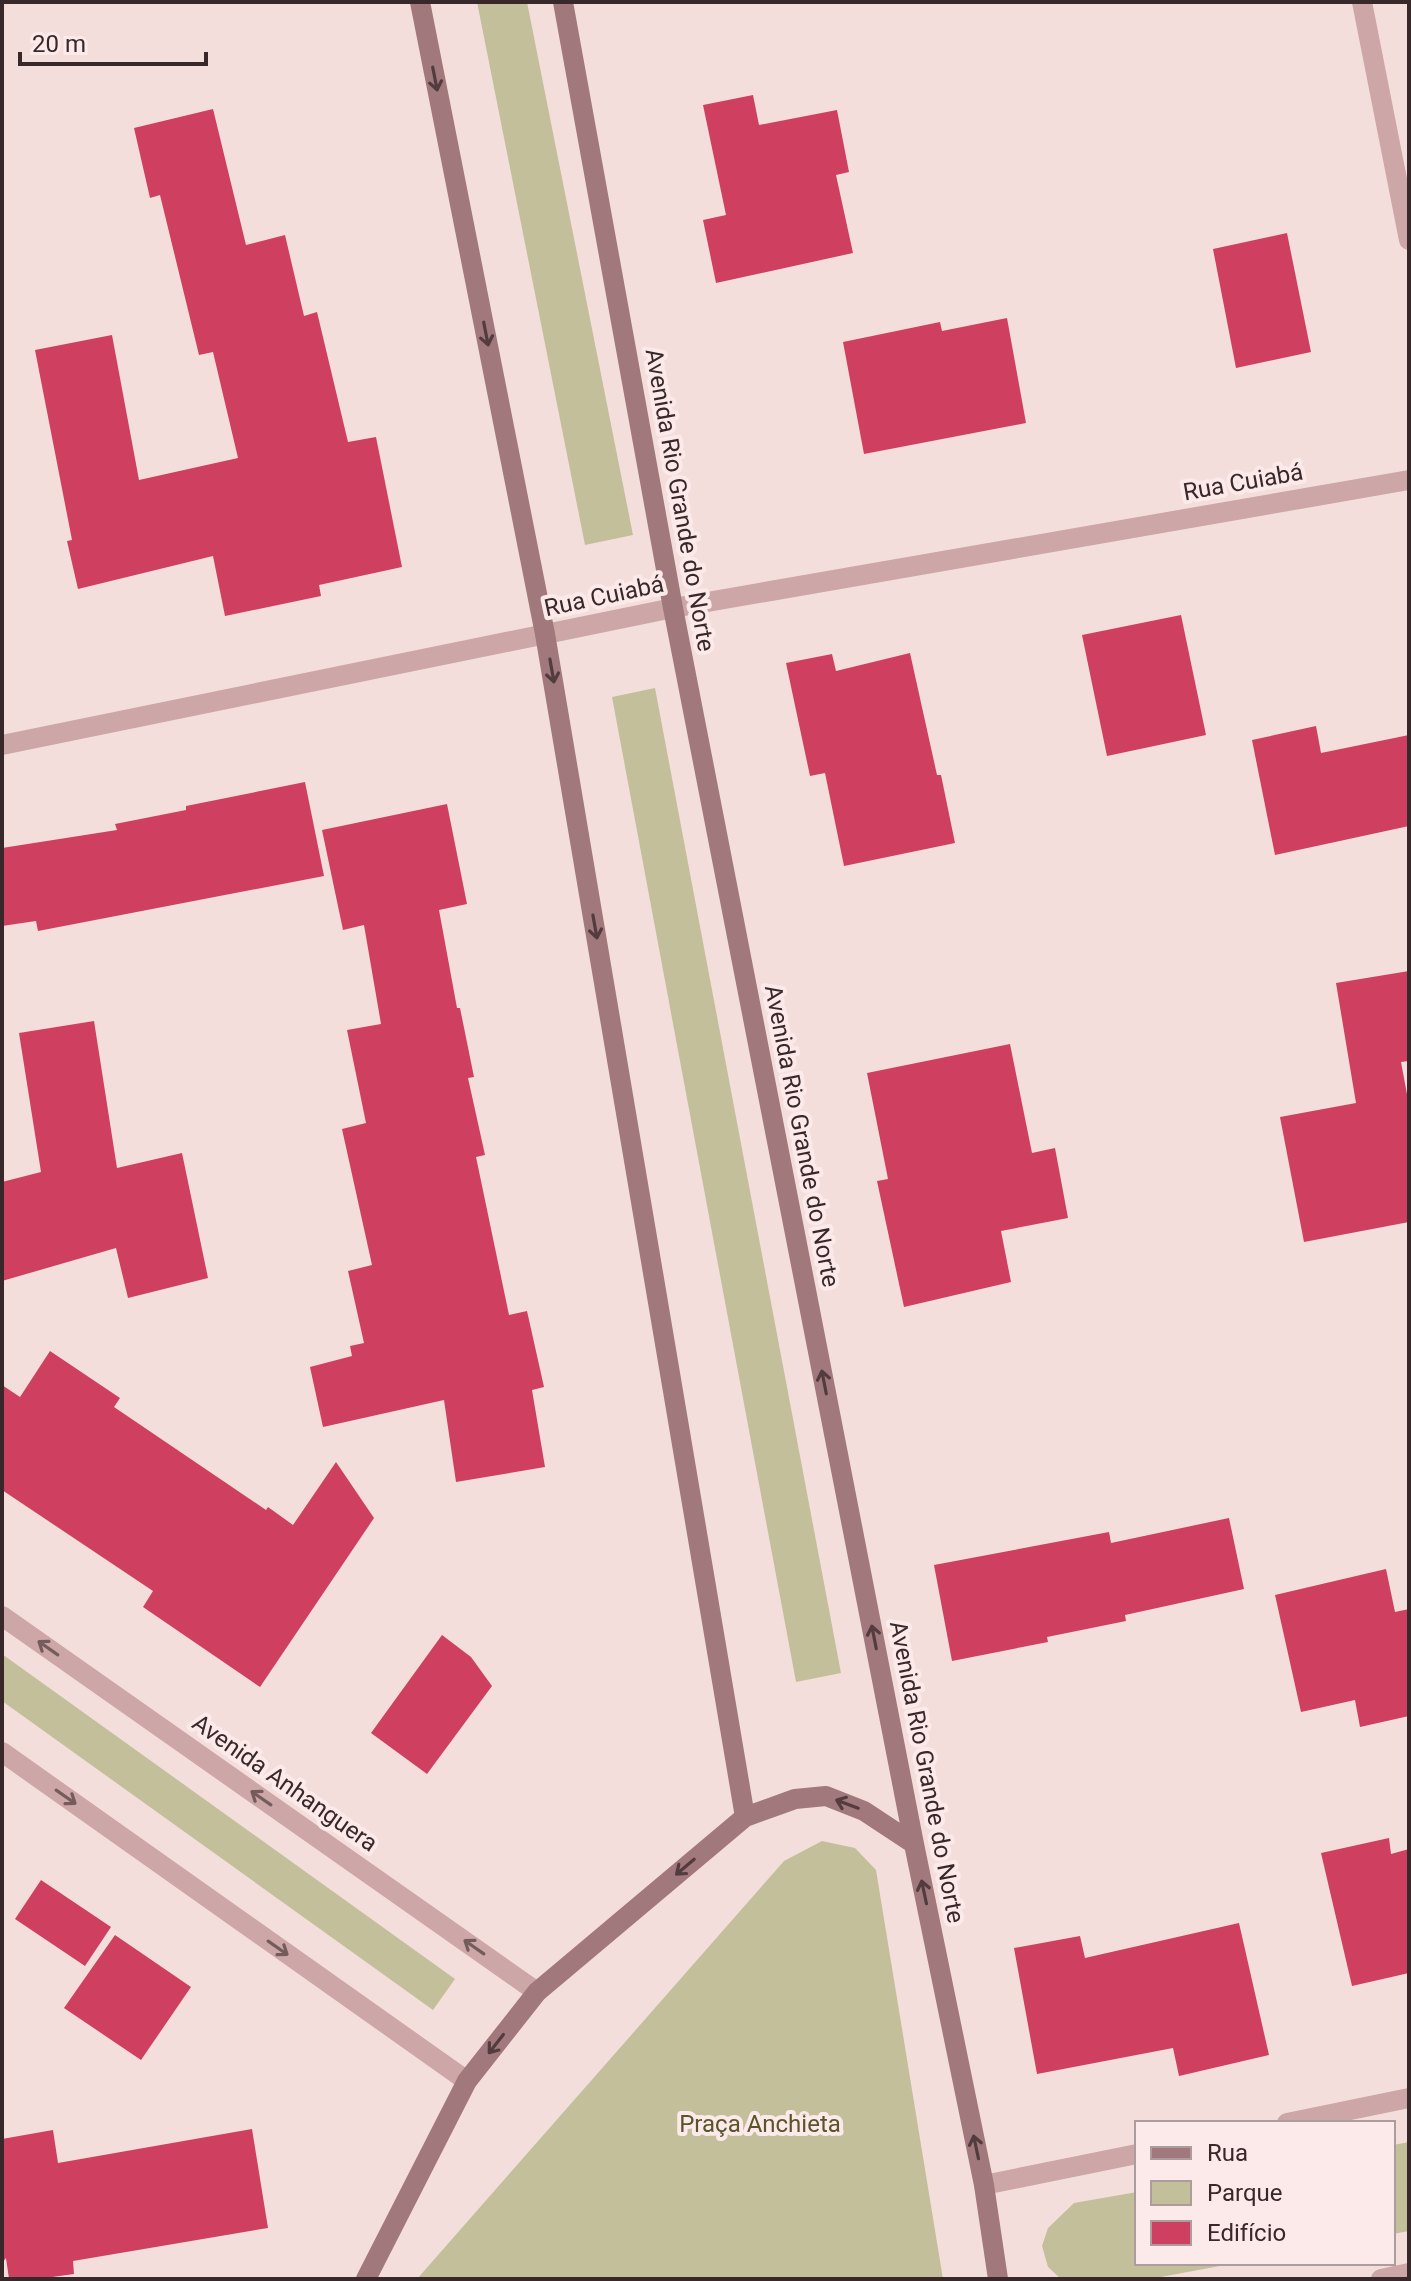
<svg xmlns="http://www.w3.org/2000/svg" width="1411" height="2281" viewBox="0 0 1411 2281" font-family="Roboto,sans-serif">
<style>
.green{fill:#c4bf9b}
.building{fill:#cf3f5f}
.lines{fill:none;stroke-linecap:round;stroke-linejoin:round}
.minor{stroke:#cda7a7;stroke-width:20}
.tertiary{stroke:#cda7a7;stroke-width:20}
.secondary{stroke:#a1787c;stroke-width:20}
.oneway{stroke:#533c3e}
.oneway2{stroke:#745b5c}
.labels{text-anchor:middle;dominant-baseline:central;stroke-width:8;stroke-linejoin:round;paint-order:stroke}
.street-label{font-size:24px;fill:#39282a;stroke:#fbeae9}
.park-label{font-size:24px;fill:#59552a;stroke:#fbeae9}
</style>
<rect width="100%" height="100%" fill="#f4dedc"/>
<path class="green" d="M 477,2 L 527,2 L 633,535 L 585,545 Z
M 655,688 L 841,1673 L 796,1682 L 612,697 Z
M 2,1654 L 455,1979 L 433,2010 L 2,1701 Z
M 822,1841 L 855,1848 L 876,1870 L 943,2279 L 417,2279 L 784,1861 Z
M 1409,2142 L 1409,2231 L 1393,2234 L 1393,2145 Z
M 1137,2192 L 1137,2263 L 1236,2263 L 1150,2279 L 1061,2279 L 1048,2267 L 1042,2246 L 1048,2228 L 1074,2203 Z"/>
<path class="building" d="M 753,95 L 759,125 L 837,110 L 849,172 L 836,175 L 853,253 L 716,283 L 703,220 L 726,215 L 703,105 Z
M 213,109 L 246,245 L 285,235 L 304,316 L 317,312 L 348,442 L 376,437 L 402,567 L 319,585 L 321,596 L 225,616 L 213,556 L 78,589 L 67,541 L 72,540 L 35,350 L 112,335 L 139,480 L 238,458 L 213,352 L 199,355 L 160,195 L 150,198 L 134,128 Z
M 1287,233 L 1311,352 L 1236,368 L 1213,249 Z
M 1007,318 L 1026,423 L 864,454 L 843,342 L 940,322 L 942,331 Z
M 1181,615 L 1206,735 L 1107,756 L 1082,635 Z
M 910,653 L 937,775 L 941,775 L 955,843 L 844,866 L 825,773 L 810,776 L 786,663 L 832,654 L 836,671 Z
M 1316,726 L 1321,753 L 1409,735 L 1409,826 L 1275,855 L 1252,740 Z
M 305,782 L 324,876 L 38,931 L 36,921 L 2,926 L 2,848 L 117,830 L 115,824 L 186,810 L 186,806 Z
M 447,804 L 467,904 L 439,910 L 457,1008 L 460,1008 L 474,1077 L 468,1078 L 485,1155 L 476,1157 L 509,1315 L 527,1311 L 544,1387 L 532,1390 L 545,1467 L 456,1482 L 444,1400 L 323,1427 L 310,1367 L 352,1356 L 350,1346 L 364,1343 L 348,1271 L 372,1265 L 342,1129 L 366,1123 L 347,1030 L 381,1024 L 364,925 L 343,930 L 322,830 Z
M 1409,971 L 1409,1061 L 1401,1062 L 1409,1105 L 1409,1222 L 1304,1242 L 1280,1117 L 1356,1103 L 1336,983 Z
M 94,1021 L 117,1168 L 182,1153 L 208,1278 L 128,1298 L 116,1248 L 2,1281 L 2,1182 L 41,1172 L 19,1033 Z
M 1010,1044 L 1032,1153 L 1055,1148 L 1068,1218 L 1001,1231 L 1011,1282 L 904,1307 L 877,1181 L 888,1179 L 867,1073 Z
M 50,1351 L 120,1398 L 114,1407 L 266,1510 L 268,1507 L 293,1525 L 336,1462 L 374,1518 L 260,1687 L 143,1607 L 153,1591 L 2,1490 L 2,1385 L 20,1397 Z
M 1229,1518 L 1244,1589 L 1125,1615 L 1126,1621 L 1047,1637 L 1048,1642 L 952,1661 L 934,1565 L 1109,1532 L 1111,1543 Z
M 1386,1569 L 1395,1612 L 1409,1609 L 1409,1716 L 1360,1727 L 1355,1700 L 1301,1712 L 1275,1595 Z
M 442,1635 L 471,1657 L 492,1686 L 427,1774 L 371,1733 Z
M 1389,1838 L 1391,1854 L 1409,1849 L 1409,1973 L 1352,1986 L 1321,1853 Z
M 41,1880 L 111,1927 L 85,1966 L 15,1919 Z
M 1239,1923 L 1269,2055 L 1179,2076 L 1173,2048 L 1037,2074 L 1014,1948 L 1080,1936 L 1085,1958 Z
M 115,1935 L 191,1987 L 141,2060 L 64,2008 Z
M 252,2129 L 268,2228 L 73,2261 L 74,2274 L 38,2279 L 9,2279 L 6,2258 L 2,2263 L 2,2139 L 53,2130 L 58,2163 Z"/>
<g class="lines">
<path class="minor" d="M 1362,2 L 1409,240
M 2,745 L 673,608 L 1409,480"/>
<path class="tertiary" d="M 2,1616 L 537,1992
M 2,1752 L 467,2081
M 1287,2123 L 1409,2098
M 984,2185 L 1137,2154
M 1381,2279 L 1409,2273"/>
<path class="secondary" d="M 420,2 L 545,634 L 745,1817
M 563,2 L 673,608 L 914,1844 L 984,2185 L 998,2279
M 366,2279 L 467,2081 L 537,1992 L 745,1817 L 795,1799 L 826,1796 L 864,1811 L 914,1844"/>
</g>
<defs><path id="oneway-shaft" d="M-6 0H5M1.5-3L5.5 0L1.5 3" fill="none" stroke-width="1.6" stroke-linecap="round" stroke-linejoin="round" transform="scale(2)"/></defs>
<g class="oneway">
<use href="#oneway-shaft" transform="translate(435 79) rotate(79)"/>
<use href="#oneway-shaft" transform="translate(486 334) rotate(79)"/>
<use href="#oneway-shaft" transform="translate(552 671) rotate(80)"/>
<use href="#oneway-shaft" transform="translate(595 927) rotate(80)"/>
<use href="#oneway-shaft" transform="translate(824 1382) rotate(-101)"/>
<use href="#oneway-shaft" transform="translate(874 1637) rotate(-101)"/>
<use href="#oneway-shaft" transform="translate(847 1804) rotate(-159)"/>
<use href="#oneway-shaft" transform="translate(685 1867) rotate(140)"/>
<use href="#oneway-shaft" transform="translate(924 1892) rotate(-102)"/>
<use href="#oneway-shaft" transform="translate(496 2044) rotate(128)"/>
<use href="#oneway-shaft" transform="translate(976 2147) rotate(-102)"/>
</g>
<g class="oneway2">
<use href="#oneway-shaft" transform="translate(48 1648) rotate(-145)"/>
<use href="#oneway-shaft" transform="translate(66 1797) rotate(35)"/>
<use href="#oneway-shaft" transform="translate(261 1798) rotate(-145)"/>
<use href="#oneway-shaft" transform="translate(474 1947) rotate(-145)"/>
<use href="#oneway-shaft" transform="translate(278 1948) rotate(35)"/>
</g>
<g class="labels">
<g class="street-label">
<text transform="translate(1243 482) rotate(-10)">Rua Cuiabá</text>
<text transform="translate(680 500) rotate(80)">Avenida Rio Grande do Norte</text>
<text transform="translate(604 596) rotate(-12)">Rua Cuiabá</text>
<text transform="translate(802 1136) rotate(79)">Avenida Rio Grande do Norte</text>
<text transform="translate(927 1772) rotate(79)">Avenida Rio Grande do Norte</text>
<text transform="translate(285 1783) rotate(35)">Avenida Anhanguera</text>
</g>
<g class="park-label">
<text x="760" y="2124">Praça Anchieta</text>
</g>
</g>
<rect width="1411" height="2281" fill="none" stroke="#39282a" stroke-width="8"/>
<rect x="1135" y="2121" width="260" height="144" fill="#fbeae9" stroke="#ad9c9d" stroke-width="2"/>
<rect x="1151" y="2147" width="40" height="12" fill="#a1787c" stroke="#ad9c9d" stroke-width="2"/>
<text x="1207" y="2161" font-size="24" fill="#39282a">Rua</text>
<rect x="1151" y="2181" width="40" height="24" fill="#c4bf9b" stroke="#ad9c9d" stroke-width="2"/>
<text x="1207" y="2201" font-size="24" fill="#39282a">Parque</text>
<rect x="1151" y="2221" width="40" height="24" fill="#cf3f5f" stroke="#ad9c9d" stroke-width="2"/>
<text x="1207" y="2241" font-size="24" fill="#39282a">Edifício</text>
<path d="M20 52v12h186v-12" fill="none" stroke="#39282a" stroke-width="4"/>
<text x="32" y="52" font-size="24" fill="#39282a" stroke="#fbeae9" stroke-width="6" paint-order="stroke">20 m</text>
</svg>
